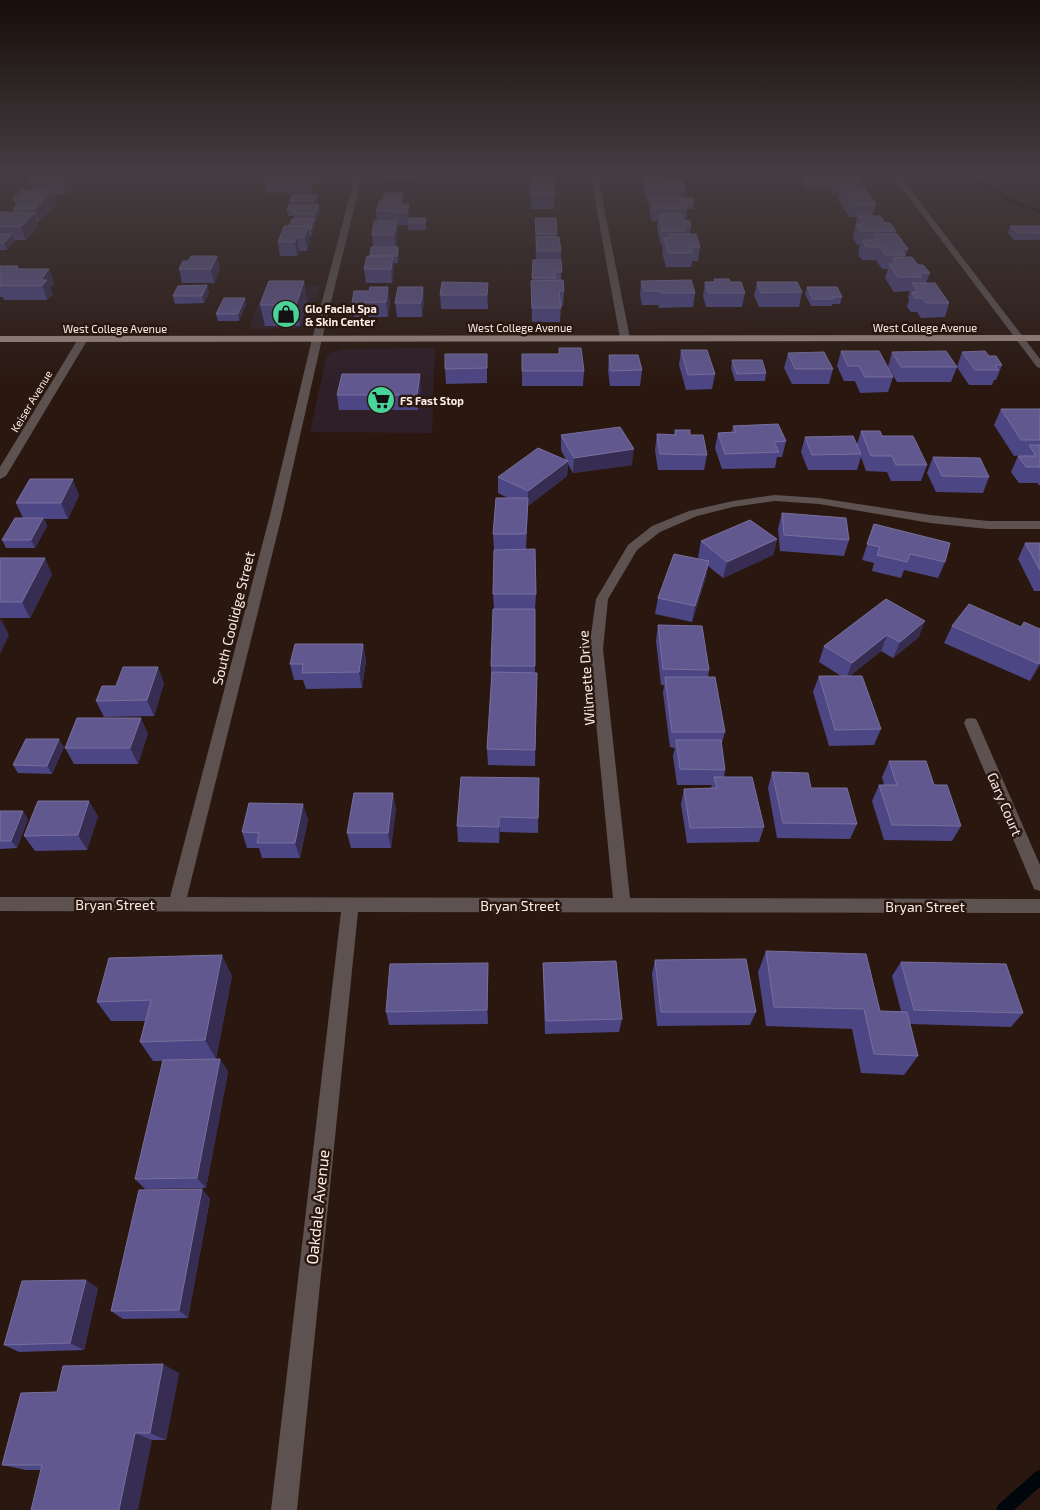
<svg xmlns="http://www.w3.org/2000/svg" width="1040" height="1510" viewBox="0 0 1040 1510" font-family="'Exo 2',sans-serif">
<style>
.commercial{fill:#2f1f28}
.lines{fill:none;stroke-linecap:round;stroke-linejoin:round}
.stream{fill:#00070a;fill-rule:evenodd}
.minor{fill:#5d5250;fill-rule:evenodd}
.major{fill:#9d8782;fill-rule:evenodd}
.wall{fill:#4d4684}
.shaded-wall{fill:#372c51}
.building{fill:#60588f;stroke:#786f9d}
.labels{text-anchor:middle;dominant-baseline:central;stroke-width:5;stroke-linejoin:round;paint-order:stroke}
.far-poi-label{font-size:11px;font-weight:bold;fill:#faede7;stroke:#2a1810;text-anchor:start}
.far-street-label{font-size:11px;fill:#faede7;stroke:#2a1810}
.street-label{font-size:14px;fill:#faede7;stroke:#2a1810}
.near-street-label{font-size:16px;fill:#faede7;stroke:#2a1810}
</style>
<rect width="100%" height="100%" fill="#2a1810"/>
<path class="commercial" d="M 269,286 L 321,286 L 309,323 L 297,328 L 249,329 L 264,288 Z
M 435,348 L 432,433 L 310,432 L 326,358 L 330,353 L 344,349 Z"/>
<g class="lines">
<path class="stream" d="M 958,172 L 963,172 L 1015,201 L 1040,210 L 1040,213 L 1011,203 Z
M 1040,1470 L 1040,1487 L 1014,1510 L 996,1510 L 998,1505 L 1035,1472 Z"/>
<path class="minor" d="M 0,172 L 7,172 L 0,178 Z
M 356,172 L 363,172 L 322,339 L 282,515 L 187,897 L 613,898 L 589,649 L 596,599 L 628,545 L 652,526 L 689,511 L 733,501 L 775,495 L 819,498 L 930,515 L 988,521 L 1040,521 L 1040,529 L 988,529 L 930,523 L 819,504 L 775,501 L 733,507 L 697,516 L 660,532 L 637,550 L 608,599 L 603,649 L 630,898 L 1040,899 L 1040,913 L 358,912 L 297,1510 L 271,1510 L 341,912 L 0,911 L 0,897 L 170,897 L 270,515 L 312,339 Z
M 590,172 L 597,172 L 630,338 L 625,341 L 620,338 Z
M 890,172 L 897,172 L 1040,359 L 1040,368 L 1037,367 Z
M 83,336 L 88,339 L 6,476 L 0,479 L 0,467 L 78,339 Z
M 971,718 L 976,719 L 978,723 L 1040,865 L 1040,891 L 1034,889 L 1032,884 L 964,723 L 966,719 Z"/>
<path class="major" d="M 1040,335 L 1040,341 L 0,342 L 0,336 Z"/>
</g>
<path class="wall" d="M 47,172 L 77,172 L 78,178 L 65,194 L 54,194 L 57,203 L 39,222 L 37,222 L 38,226 L 26,240 L 15,240 L 15,241 L 7,250 L 0,250 L 0,212 L 14,213 L 13,209 L 16,206 L 13,198 L 32,190 L 29,182 L 45,174 Z
M 313,172 L 325,172 L 325,177 L 324,183 L 315,183 L 312,193 L 267,193 L 264,180 L 286,176 Z
M 382,172 L 420,172 L 420,175 L 419,182 L 383,182 Z
M 528,172 L 553,172 L 555,196 L 554,209 L 531,209 L 531,193 L 530,193 L 529,176 Z
M 639,172 L 666,172 L 666,181 L 685,189 L 684,198 L 694,202 L 693,209 L 687,209 L 686,221 L 691,226 L 690,234 L 700,247 L 698,261 L 692,261 L 691,267 L 666,267 L 662,252 L 663,245 L 661,245 L 657,227 L 658,221 L 652,221 L 649,209 L 650,202 L 647,202 L 643,188 L 643,183 L 642,183 Z
M 804,172 L 853,172 L 861,176 L 859,187 L 876,204 L 873,216 L 885,223 L 896,231 L 895,234 L 908,249 L 905,257 L 930,273 L 926,283 L 949,303 L 945,317 L 921,318 L 917,312 L 911,312 L 907,307 L 909,300 L 908,297 L 910,291 L 894,292 L 885,278 L 888,269 L 882,269 L 876,260 L 862,260 L 858,254 L 860,245 L 857,245 L 853,238 L 857,217 L 849,217 L 838,200 L 839,195 L 833,195 L 829,188 L 805,188 L 802,183 Z
M 403,193 L 403,204 L 409,204 L 410,218 L 426,218 L 426,230 L 408,230 L 408,225 L 397,225 L 398,234 L 396,247 L 398,247 L 399,254 L 398,263 L 394,263 L 394,269 L 392,283 L 366,283 L 364,269 L 373,247 L 372,235 L 377,221 L 376,211 L 383,200 Z
M 290,201 L 318,201 L 316,205 L 320,211 L 316,221 L 314,221 L 315,225 L 312,236 L 310,236 L 310,240 L 307,251 L 299,251 L 297,256 L 280,256 L 278,242 L 294,219 L 294,216 L 288,216 L 287,210 L 290,205 Z
M 535,218 L 557,234 L 557,237 L 561,251 L 561,280 L 564,291 L 563,306 L 561,306 L 560,322 L 532,322 L 531,281 L 532,281 L 533,260 L 536,260 Z
M 1010,226 L 1040,226 L 1040,240 L 1014,240 L 1008,233 Z
M 217,256 L 220,270 L 214,283 L 182,283 L 179,269 L 188,261 Z
M 0,266 L 18,266 L 19,269 L 49,269 L 54,283 L 50,288 L 53,294 L 47,300 L 4,300 L 3,297 L 0,297 Z
M 714,279 L 730,282 L 745,293 L 742,307 L 706,307 L 703,296 L 705,282 L 714,282 Z
M 304,281 L 307,302 L 300,326 L 265,326 L 260,305 Z
M 641,281 L 695,293 L 693,307 L 659,308 L 658,305 L 642,305 L 640,295 Z
M 757,282 L 802,292 L 799,307 L 759,307 L 754,296 Z
M 488,283 L 488,309 L 441,309 L 440,295 Z
M 207,285 L 209,293 L 204,303 L 175,304 L 173,296 Z
M 423,287 L 424,301 L 422,317 L 397,317 L 395,303 Z
M 807,287 L 842,297 L 840,304 L 832,304 L 832,306 L 811,306 L 805,294 Z
M 369,291 L 390,301 L 388,317 L 354,317 L 352,303 Z
M 246,305 L 239,321 L 218,321 L 216,314 Z
M 559,348 L 584,371 L 583,386 L 522,386 L 522,354 L 559,354 Z
M 681,350 L 715,374 L 712,389 L 686,390 L 679,365 Z
M 841,351 L 893,377 L 888,392 L 860,393 L 855,381 L 844,381 L 837,366 Z
M 892,352 L 957,367 L 951,382 L 897,382 L 888,367 Z
M 962,352 L 989,356 L 1002,365 L 996,380 L 994,380 L 992,385 L 969,385 L 957,367 Z
M 788,353 L 833,369 L 829,384 L 792,384 L 784,368 Z
M 487,354 L 487,383 L 446,384 L 445,369 Z
M 609,355 L 642,370 L 640,386 L 610,386 L 608,370 Z
M 732,360 L 766,373 L 765,381 L 735,381 L 731,368 Z
M 421,389 L 418,410 L 339,410 L 337,395 Z
M 1001,409 L 1040,409 L 1040,486 L 1037,483 L 1019,483 L 1011,472 L 1018,456 L 1024,455 L 1014,456 L 994,425 Z
M 733,426 L 786,441 L 782,457 L 777,457 L 775,468 L 722,469 L 715,448 L 718,433 L 732,432 Z
M 675,430 L 690,435 L 707,455 L 704,470 L 658,470 L 655,450 L 657,434 L 674,435 Z
M 861,431 L 882,436 L 927,465 L 921,481 L 891,481 L 887,472 L 866,471 L 861,457 L 857,470 L 808,470 L 801,452 L 805,437 L 857,444 Z
M 561,435 L 632,465 L 573,473 L 568,464 L 567,476 L 528,506 L 526,549 L 536,594 L 535,610 L 535,673 L 537,673 L 535,766 L 488,765 L 487,749 L 491,682 L 491,666 L 494,609 L 493,594 L 498,550 L 494,550 L 493,534 L 508,498 L 498,493 L 498,477 L 566,460 L 561,450 Z
M 933,457 L 989,477 L 983,493 L 936,492 L 927,473 Z
M 79,495 L 68,519 L 44,519 L 47,526 L 35,548 L 6,548 L 2,540 L 23,518 L 16,503 Z
M 782,513 L 849,540 L 844,556 L 780,551 L 778,529 Z
M 874,524 L 945,562 L 938,578 L 904,570 L 901,578 L 872,571 L 874,563 L 862,560 Z
M 777,539 L 773,555 L 723,578 L 708,566 L 706,577 L 692,622 L 655,614 L 658,598 L 700,559 L 698,557 L 701,541 Z
M 1025,543 L 1040,543 L 1040,591 L 1034,591 L 1018,559 Z
M 0,558 L 52,574 L 30,618 L 0,618 Z
M 886,599 L 919,637 L 893,658 L 881,651 L 850,676 L 881,729 L 874,745 L 829,746 L 813,692 L 819,676 L 841,676 L 819,662 L 824,646 Z
M 658,625 L 709,670 L 708,677 L 725,732 L 721,746 L 725,770 L 724,777 L 764,827 L 759,842 L 687,843 L 681,804 L 684,789 L 711,788 L 712,785 L 677,785 L 673,756 L 675,748 L 670,747 L 663,693 L 664,685 L 661,685 L 656,641 Z
M 952,626 L 1021,627 L 1040,629 L 1040,665 L 1030,681 L 944,643 Z
M 363,644 L 366,660 L 362,688 L 306,689 L 303,680 L 294,680 L 290,664 Z
M 164,683 L 154,716 L 104,717 L 96,701 L 116,686 Z
M 148,733 L 138,764 L 74,764 L 65,748 Z
M 64,747 L 52,774 L 18,773 L 13,765 Z
M 889,761 L 934,785 L 961,826 L 952,841 L 884,840 L 872,801 L 879,785 L 884,785 L 882,777 Z
M 772,772 L 811,788 L 857,824 L 850,839 L 777,838 L 768,788 Z
M 539,778 L 538,833 L 500,832 L 499,843 L 458,842 L 457,826 Z
M 396,808 L 391,848 L 351,848 L 347,833 Z
M 0,811 L 28,819 L 17,848 L 0,849 Z
M 98,816 L 87,850 L 35,851 L 24,836 Z
M 308,819 L 300,858 L 262,858 L 259,848 L 247,848 L 242,832 Z
M 766,951 L 880,1011 L 901,1011 L 892,976 L 901,962 L 1023,1013 L 1011,1027 L 910,1024 L 918,1056 L 904,1075 L 861,1073 L 852,1029 L 766,1026 L 758,972 Z
M 655,960 L 756,1012 L 750,1025 L 657,1026 L 652,974 Z
M 543,963 L 622,1019 L 619,1032 L 545,1034 L 543,976 Z
M 232,976 L 216,1059 L 220,1059 L 228,1072 L 206,1188 L 145,1189 L 135,1179 L 163,1061 L 153,1061 L 140,1042 L 145,1021 L 111,1021 L 97,1002 Z
M 488,976 L 488,1024 L 389,1025 L 386,1012 Z
M 202,1189 L 210,1199 L 188,1318 L 123,1319 L 111,1311 Z
M 98,1288 L 84,1350 L 19,1352 L 4,1345 Z
M 179,1373 L 166,1440 L 152,1440 L 41,1470 L 26,1470 L 2,1465 L 57,1392 Z"/>
<path class="shaded-wall" d="M 68,172 L 77,172 L 78,178 L 65,194 L 60,182 Z
M 313,172 L 315,183 L 312,193 L 310,180 Z
M 322,172 L 325,172 L 325,177 L 324,183 Z
M 418,172 L 420,172 L 419,182 Z
M 52,190 L 57,203 L 39,222 L 35,209 Z
M 317,194 L 318,201 L 315,207 L 314,201 Z
M 409,204 L 410,217 L 408,225 L 407,212 Z
M 319,205 L 320,211 L 316,221 L 315,214 Z
M 34,213 L 38,226 L 26,240 L 21,227 Z
M 314,218 L 315,225 L 312,236 L 311,229 Z
M 397,221 L 398,234 L 396,248 L 394,235 Z
M 308,226 L 310,240 L 307,251 L 305,237 Z
M 12,234 L 15,241 L 7,250 L 4,243 Z
M 297,237 L 299,251 L 297,256 L 295,242 Z
M 398,247 L 399,254 L 398,263 L 397,256 Z
M 217,256 L 220,270 L 214,283 L 211,269 Z
M 393,256 L 394,269 L 392,283 L 391,269 Z
M 49,269 L 54,283 L 50,288 L 53,294 L 47,300 L 41,280 Z
M 304,281 L 307,302 L 300,326 L 296,305 Z
M 488,283 L 488,309 L 487,295 Z
M 207,285 L 209,293 L 204,303 L 202,296 Z
M 388,287 L 390,301 L 388,317 L 386,302 Z
M 423,287 L 424,301 L 422,317 L 421,303 Z
M 245,298 L 246,305 L 239,321 L 238,314 Z
M 420,374 L 421,389 L 418,410 L 417,395 Z
M 634,449 L 632,465 L 573,473 L 574,458 Z
M 568,461 L 567,476 L 528,506 L 526,550 L 528,491 Z
M 73,479 L 79,495 L 68,519 L 61,503 Z
M 43,518 L 47,526 L 35,548 L 31,540 Z
M 777,539 L 773,555 L 723,578 L 727,562 Z
M 45,558 L 52,574 L 30,618 L 22,602 Z
M 709,561 L 706,577 L 692,622 L 695,606 Z
M 1,619 L 9,635 L 0,654 L 0,621 Z
M 925,621 L 919,637 L 893,658 L 900,642 Z
M 887,635 L 881,651 L 846,679 L 852,663 Z
M 363,644 L 366,660 L 362,688 L 359,672 Z
M 1040,662 L 1040,665 L 1030,681 Z
M 158,667 L 164,683 L 154,716 L 147,700 Z
M 141,718 L 148,733 L 138,764 L 130,748 Z
M 59,739 L 64,747 L 52,774 L 47,766 Z
M 393,793 L 396,808 L 391,848 L 388,833 Z
M 89,801 L 98,816 L 87,850 L 78,835 Z
M 303,804 L 308,819 L 300,858 L 295,843 Z
M 23,811 L 28,819 L 17,848 L 11,841 Z
M 499,817 L 500,832 L 499,843 Z
M 222,955 L 232,976 L 216,1059 L 205,1040 Z
M 488,963 L 488,1024 L 487,1010 Z
M 220,1059 L 228,1072 L 206,1188 L 197,1178 Z
M 202,1189 L 210,1199 L 188,1318 L 179,1310 Z
M 86,1280 L 98,1288 L 84,1350 L 70,1343 Z
M 163,1364 L 179,1373 L 166,1440 L 150,1433 Z
M 135,1433 L 152,1440 L 138,1510 L 119,1510 Z"/>
<path class="building" d="M 47,172 L 68,172 L 60,182 L 29,182 L 36,174 L 45,174 Z
M 288,172 L 313,172 L 310,180 L 264,180 L 266,176 L 286,176 Z
M 530,172 L 553,172 L 554,180 L 530,180 Z
M 806,172 L 853,172 L 854,173 L 859,173 L 861,176 L 856,176 L 860,182 L 836,182 L 832,176 L 808,176 Z
M 644,175 L 664,175 L 666,181 L 683,181 L 685,189 L 648,189 Z
M 531,183 L 554,183 L 555,196 L 531,196 Z
M 841,187 L 864,187 L 876,204 L 853,204 Z
M 22,190 L 52,190 L 35,209 L 13,209 L 24,198 L 13,198 Z
M 384,193 L 403,193 L 402,199 L 383,199 Z
M 317,194 L 314,201 L 290,201 L 292,195 Z
M 650,196 L 674,196 L 675,199 L 684,199 L 687,208 L 654,208 Z
M 676,198 L 693,198 L 694,202 L 685,202 L 684,199 L 676,199 Z
M 380,200 L 401,200 L 400,204 L 409,204 L 407,212 L 376,211 Z
M 289,205 L 319,205 L 315,214 L 294,214 L 295,210 L 287,210 Z
M 0,212 L 34,213 L 21,227 L 0,226 Z
M 659,214 L 681,214 L 683,221 L 690,221 L 691,226 L 684,226 L 685,231 L 662,231 Z
M 857,216 L 880,216 L 885,223 L 890,223 L 896,231 L 860,231 L 856,224 L 863,224 Z
M 314,218 L 311,229 L 309,229 L 308,226 L 289,226 L 292,219 Z
M 409,218 L 426,218 L 425,223 L 408,223 Z
M 535,218 L 556,218 L 557,234 L 536,234 Z
M 374,221 L 397,221 L 394,235 L 372,235 Z
M 284,226 L 308,226 L 305,237 L 297,237 L 295,242 L 278,242 Z
M 1010,226 L 1040,226 L 1040,233 L 1017,233 Z
M 0,234 L 12,234 L 4,243 L 0,243 Z
M 668,234 L 696,234 L 700,247 L 691,247 L 693,253 L 668,253 L 664,238 L 669,238 Z
M 874,234 L 897,234 L 908,249 L 900,249 L 905,255 L 885,255 L 880,247 L 866,247 L 862,240 L 878,240 Z
M 536,237 L 559,237 L 561,251 L 537,251 Z
M 371,247 L 398,247 L 397,256 L 370,256 Z
M 191,256 L 217,256 L 211,269 L 179,269 L 183,261 L 188,261 Z
M 367,256 L 393,256 L 391,269 L 364,269 Z
M 912,257 L 918,265 L 923,265 L 930,273 L 919,273 L 922,277 L 898,277 L 889,264 L 896,264 L 892,258 Z
M 533,260 L 561,260 L 562,272 L 555,272 L 555,278 L 532,278 Z
M 0,266 L 18,266 L 15,269 L 49,269 L 41,280 L 47,280 L 42,286 L 0,286 L 1,283 L 0,283 Z
M 714,279 L 729,279 L 730,282 L 741,282 L 745,293 L 708,293 L 705,282 L 715,282 Z
M 563,280 L 564,291 L 559,291 L 561,308 L 532,308 L 531,281 Z
M 691,280 L 695,293 L 661,293 L 660,291 L 644,291 L 641,281 Z
M 269,281 L 304,281 L 296,305 L 260,305 Z
M 442,282 L 488,283 L 487,295 L 440,295 Z
M 757,282 L 797,282 L 802,292 L 761,293 Z
M 912,283 L 935,283 L 949,303 L 926,303 L 922,298 L 915,298 L 912,292 L 918,292 Z
M 207,285 L 202,296 L 173,296 L 178,286 Z
M 370,287 L 388,287 L 386,302 L 352,303 L 354,291 L 369,291 Z
M 398,287 L 423,287 L 421,303 L 395,303 Z
M 807,287 L 837,287 L 842,297 L 832,297 L 833,299 L 813,299 Z
M 224,298 L 245,298 L 238,314 L 216,314 Z
M 559,348 L 581,348 L 584,371 L 522,371 L 522,354 L 559,354 Z
M 681,350 L 707,350 L 715,374 L 688,375 Z
M 841,351 L 879,351 L 893,377 L 865,377 L 859,366 L 848,366 Z
M 946,351 L 957,367 L 901,367 L 892,352 Z
M 985,351 L 989,356 L 996,356 L 1002,365 L 995,365 L 998,370 L 975,370 L 962,352 Z
M 824,352 L 833,369 L 795,369 L 788,353 Z
M 445,354 L 487,354 L 487,368 L 445,369 Z
M 609,355 L 638,355 L 642,370 L 611,371 Z
M 732,360 L 762,360 L 766,373 L 737,374 Z
M 342,374 L 420,374 L 417,395 L 337,395 Z
M 1001,409 L 1040,409 L 1040,440 L 1021,440 Z
M 778,424 L 786,441 L 774,442 L 779,452 L 725,454 L 718,433 L 736,432 L 733,426 Z
M 620,427 L 634,449 L 574,458 L 561,435 Z
M 675,430 L 690,430 L 690,435 L 703,435 L 707,455 L 660,454 L 657,434 L 676,435 Z
M 861,431 L 880,431 L 882,436 L 913,436 L 927,465 L 896,465 L 892,456 L 871,456 Z
M 853,436 L 861,454 L 812,455 L 805,437 Z
M 1029,445 L 1040,445 L 1040,467 L 1026,467 L 1018,456 L 1036,456 Z
M 538,448 L 568,461 L 528,491 L 498,477 Z
M 933,457 L 980,458 L 989,477 L 942,476 Z
M 30,479 L 73,479 L 61,503 L 16,503 Z
M 496,498 L 528,498 L 526,534 L 493,534 Z
M 782,513 L 846,518 L 849,540 L 784,535 Z
M 15,518 L 43,518 L 31,540 L 2,540 Z
M 750,520 L 777,539 L 727,562 L 701,541 Z
M 874,524 L 950,543 L 945,562 L 910,554 L 907,562 L 877,555 L 880,547 L 867,544 Z
M 1025,543 L 1040,543 L 1040,570 Z
M 535,549 L 536,594 L 493,594 L 494,550 Z
M 674,554 L 709,561 L 695,606 L 658,598 Z
M 0,558 L 45,558 L 22,602 L 0,602 Z
M 886,599 L 925,621 L 900,642 L 887,635 L 852,663 L 824,646 Z
M 969,604 L 1021,627 L 1024,622 L 1040,629 L 1040,662 L 1039,664 L 952,626 Z
M 493,609 L 535,609 L 535,666 L 491,666 Z
M 658,625 L 702,626 L 709,670 L 663,669 Z
M 295,644 L 363,644 L 359,672 L 302,673 L 303,664 L 290,664 Z
M 123,667 L 158,667 L 147,700 L 96,701 L 102,686 L 116,686 Z
M 492,672 L 537,673 L 535,750 L 487,749 Z
M 819,676 L 862,676 L 881,729 L 835,730 Z
M 665,677 L 715,677 L 725,732 L 672,732 Z
M 77,718 L 141,718 L 130,748 L 65,748 Z
M 26,739 L 59,739 L 47,766 L 13,765 Z
M 676,740 L 721,740 L 725,770 L 680,769 Z
M 889,761 L 926,761 L 934,785 L 947,785 L 961,826 L 892,825 L 879,785 L 897,785 Z
M 772,772 L 808,773 L 811,788 L 847,788 L 857,824 L 783,823 Z
M 461,777 L 539,778 L 538,818 L 499,817 L 499,827 L 457,826 Z
M 714,777 L 752,777 L 764,827 L 690,828 L 684,789 L 717,788 Z
M 354,793 L 393,793 L 388,833 L 347,833 Z
M 38,801 L 89,801 L 78,835 L 24,836 Z
M 249,803 L 303,804 L 295,843 L 257,843 L 259,833 L 242,832 Z
M 0,811 L 23,811 L 11,841 L 0,841 Z
M 766,951 L 866,954 L 880,1011 L 907,1012 L 918,1056 L 874,1054 L 864,1009 L 774,1007 Z
M 222,955 L 205,1040 L 140,1042 L 151,1000 L 97,1002 L 109,958 Z
M 746,959 L 756,1012 L 661,1012 L 655,960 Z
M 616,961 L 622,1019 L 546,1021 L 543,963 Z
M 901,962 L 1006,964 L 1023,1013 L 914,1010 Z
M 488,963 L 487,1010 L 386,1012 L 390,964 Z
M 220,1059 L 197,1178 L 135,1179 L 163,1060 Z
M 202,1189 L 179,1310 L 111,1311 L 139,1190 Z
M 86,1280 L 70,1343 L 4,1345 L 22,1281 Z
M 163,1364 L 150,1433 L 135,1433 L 119,1510 L 31,1510 L 42,1465 L 2,1465 L 21,1393 L 57,1392 L 63,1366 Z"/>
<linearGradient id="sky" x2="0" y2="1"><stop stop-color="#170d09"/><stop offset="0.45" stop-color="#443d42"/><stop offset="1" stop-color="#443d42" stop-opacity="0"/></linearGradient>
<rect width="1040" height="384" fill="url(#sky)"/>
<defs>
<g id="shop-disc" transform="scale(1.4375)"><circle r="9.5" fill="#49d49c" stroke="#2a1810"/><path d="M-5-2.5h2.3a2.7 3.5 0 0 1 5.4 0H5L5.5 6h-11ZM-1.5-2.5h3a1.5 2.3 0 0 0-3 0Z" fill="#111"/></g>
<g id="supermarket-disc" transform="scale(1.4375)"><circle r="9.5" fill="#49d49c" stroke="#2a1810"/><path d="M-6-5.5h2.5l.6 2H6L4.5 2H-2.5L-4.4-4H-6ZM-1.5 3.2a1.3 1.3 0 1 0 .1 0ZM3 3.2a1.3 1.3 0 1 0 .1 0Z" fill="#111"/></g>
</defs>
<g fill-rule="evenodd">
<use href="#shop-disc" x="286" y="314"/>
<use href="#supermarket-disc" x="381" y="400"/>
</g>
<g class="labels">
<g class="far-poi-label">
<text x="305" y="308">Glo Facial Spa<tspan x="305" dy="13">&amp; Skin Center</tspan></text>
<text x="400" y="400">FS Fast Stop</text>
</g>
<g class="far-street-label">
<text x="520" y="327">West College Avenue</text>
<text x="925" y="327">West College Avenue</text>
<text x="115" y="328">West College Avenue</text>
<text transform="translate(31 401) rotate(-59)">Keiser Avenue</text>
</g>
<g class="street-label">
<text transform="translate(233 618) rotate(-76)">South Coolidge Street</text>
<text transform="translate(586 678) rotate(-94)">Wilmette Drive</text>
<text transform="translate(1005 804) rotate(67)">Gary Court</text>
<text x="115" y="904">Bryan Street</text>
<text x="520" y="905">Bryan Street</text>
<text x="925" y="906">Bryan Street</text>
</g>
<g class="near-street-label">
<text transform="translate(317 1207) rotate(-84)">Oakdale Avenue</text>
</g>
</g>
</svg>
